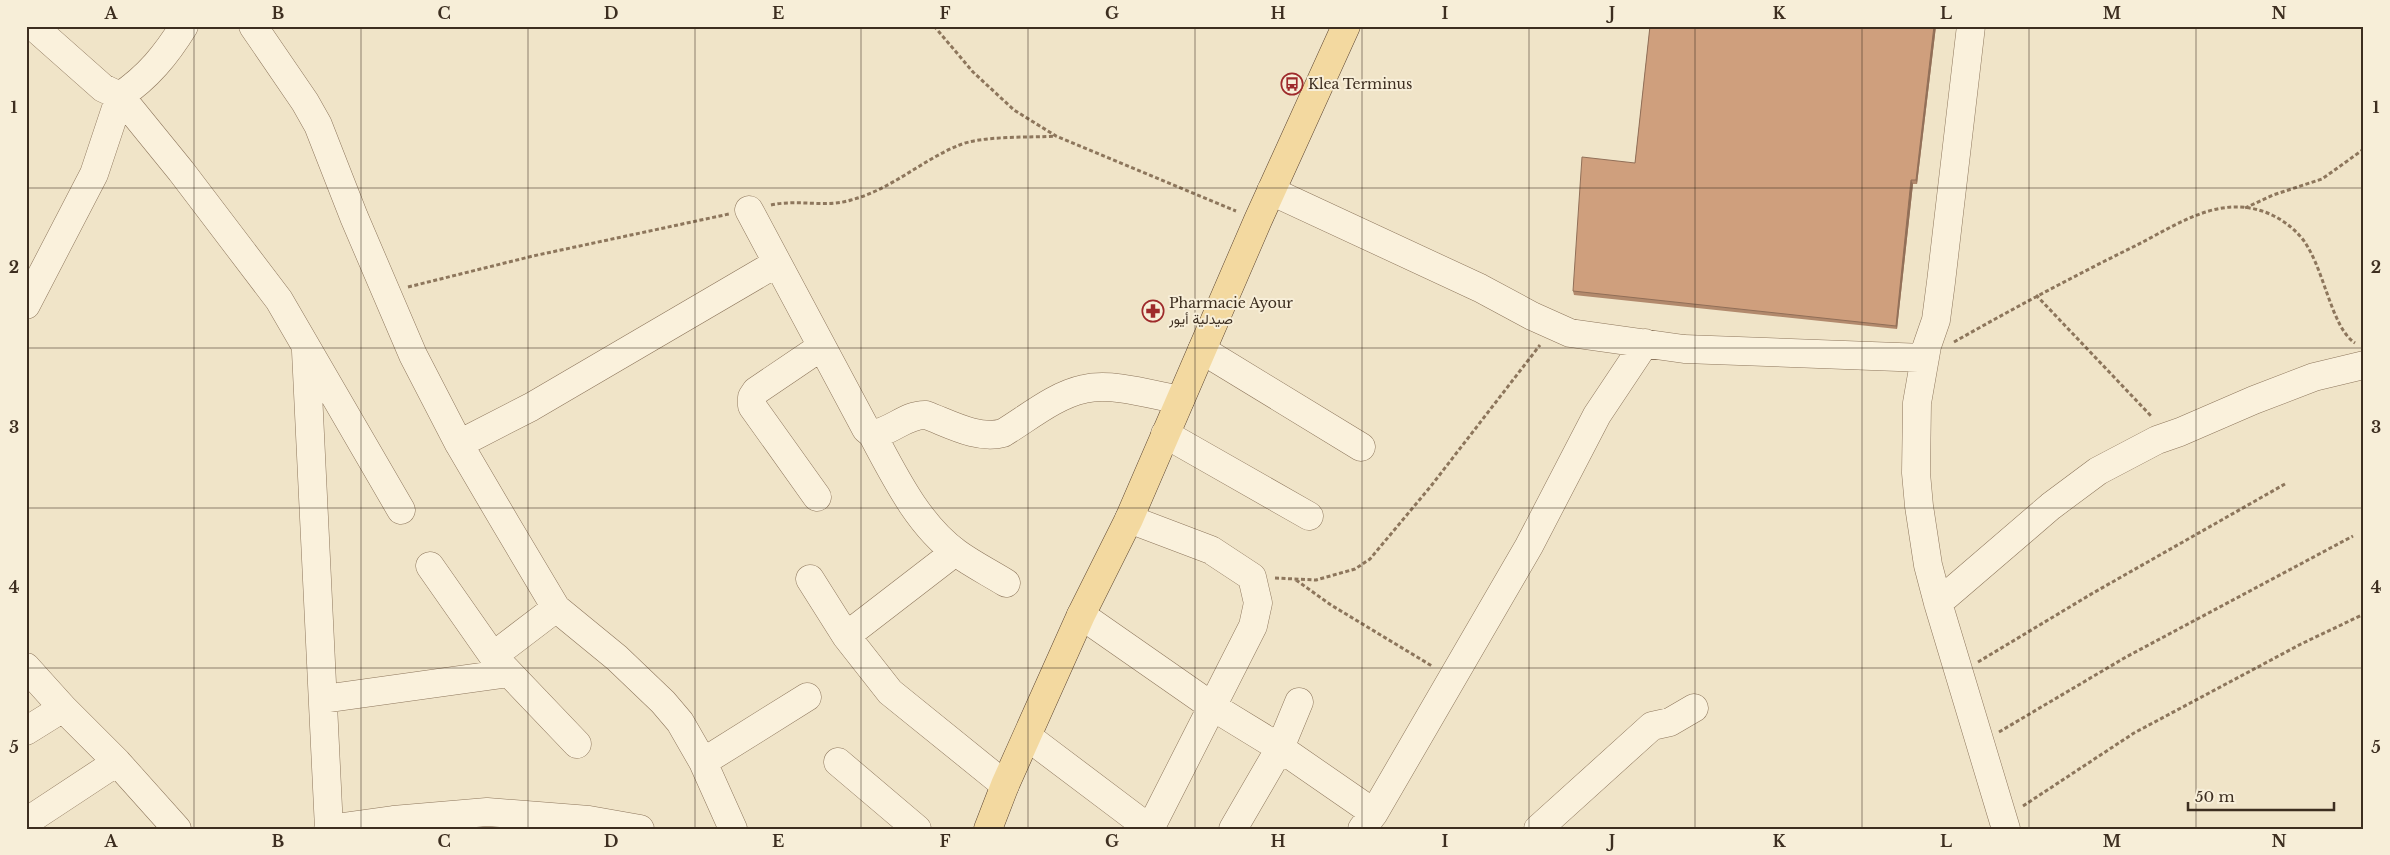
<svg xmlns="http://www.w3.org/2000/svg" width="2390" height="855" viewBox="0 0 2390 855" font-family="'Libre Baskerville',Vazirmatn,serif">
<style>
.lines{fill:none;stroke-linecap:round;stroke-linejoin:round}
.minor-casing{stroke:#8d765c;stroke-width:29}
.major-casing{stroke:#5b4430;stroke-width:29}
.path{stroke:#8d765c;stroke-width:3;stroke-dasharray:4 2.5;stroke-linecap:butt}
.minor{stroke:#faf1dc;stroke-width:28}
.major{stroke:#f3d9a0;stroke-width:28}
.wall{fill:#b2896c}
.shaded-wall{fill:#916f58}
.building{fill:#cf9f7d;stroke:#916f58}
.grid{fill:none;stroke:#3d2e20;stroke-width:1;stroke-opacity:0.55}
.labels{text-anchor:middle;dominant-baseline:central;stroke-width:4;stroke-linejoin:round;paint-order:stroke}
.poi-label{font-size:14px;fill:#3d2e20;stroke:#f7eed8;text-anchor:start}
.neatline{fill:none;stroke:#3d2e20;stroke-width:2}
.grid-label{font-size:16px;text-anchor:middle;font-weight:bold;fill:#3d2e20}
</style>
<rect width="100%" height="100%" fill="#f0e4c8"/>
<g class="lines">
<g class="minor-casing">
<path id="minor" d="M 33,26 L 103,88 L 120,96 C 148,77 166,55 184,26
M 253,26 L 305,102 L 318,125 L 354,217 L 413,355 L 459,444 L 506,524 L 556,608 L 617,658 L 663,702 L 680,722 L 703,762 L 733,829
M 1971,26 L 1941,282 L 1936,320 L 1927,346 L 1917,403 L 1916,473 L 1919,506 L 1928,565 L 1938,603 L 2006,829
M 120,96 L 181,171 L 279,300 L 401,510
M 1271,191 L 1480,288 L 1532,316 L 1570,333 L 1684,349 L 1925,358
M 749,210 L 866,429 L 872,434 C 892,432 906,414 926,415 C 950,424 978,440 1003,433 C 1028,418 1055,395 1084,389 C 1111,382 1153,395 1180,400
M 26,305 L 94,174 L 120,96
M 1202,350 L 1361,447
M 306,351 L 329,829
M 872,434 C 894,475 918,525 957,553 C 972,564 990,573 1006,583
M 1165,434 L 1309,516
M 459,444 L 531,407 L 777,263
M 817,497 L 752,406 L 752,397 L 756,391 L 821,347
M 1129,519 L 1211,550 L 1252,577 L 1258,603 L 1253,626 L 1150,829
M 430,566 L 493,656 L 577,744
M 810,579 L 846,636 L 890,692 L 1005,785
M 1938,603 L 2051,506 L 2098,471 L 2157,440 L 2180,432 L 2254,400 L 2314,377 L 2364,365
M 1081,615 L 1213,707 L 1280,748 L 1374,813
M 846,636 L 955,552
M 493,656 L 556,608
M 26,667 L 63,708
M 323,699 L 509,673
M 26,731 L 63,708 L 117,762 L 177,829
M 1028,737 L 1150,829
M 703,762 L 807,697
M 838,762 L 917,829
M 26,822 L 117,762
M 328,829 L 393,820 L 487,812 L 589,820 L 640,829
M 1233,829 L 1280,748 L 1299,702
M 1362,829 L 1374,813 L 1529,546 L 1597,415 L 1645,343
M 1538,829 L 1652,726 L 1670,722 L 1694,708"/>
</g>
<g class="major-casing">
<path id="major" d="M 988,829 L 1005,785 L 1081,615 L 1129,519 L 1258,220 L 1346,26"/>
</g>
<path class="path" d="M 934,26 L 973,72 L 1014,110 L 1056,136 L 1236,211
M 771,205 C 798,199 826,208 851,200 C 890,190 921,161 957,146 C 981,135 1029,138 1056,136
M 2245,208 L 2273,195 L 2322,179 L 2364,149
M 408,287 L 533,256 L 729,214
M 2036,295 L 2152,417
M 1954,342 C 2014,308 2074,276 2135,246 C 2165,231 2199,208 2233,207 C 2259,206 2283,217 2300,236 C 2324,263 2330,327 2355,343
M 1275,578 L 1316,580 L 1355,569 L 1370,559 L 1431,486 L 1540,345
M 1296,580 L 1331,605 L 1432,666
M 1978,662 L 2093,593 L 2285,484
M 1999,732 L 2126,657 L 2353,536
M 2023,806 L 2134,733 L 2301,644 L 2362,615"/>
<use href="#minor" class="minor"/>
<use href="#major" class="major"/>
</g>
<path class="wall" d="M 1650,26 L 1936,26 L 1917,184 L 1913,184 L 1897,329 L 1574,295 L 1573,291 L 1635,163 Z"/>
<path class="shaded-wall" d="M 1934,26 L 1936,26 L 1917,184 L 1916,180 Z
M 1911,180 L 1913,184 L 1897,329 L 1896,326 Z"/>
<path class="building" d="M 1650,26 L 1934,26 L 1916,180 L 1911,180 L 1896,326 L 1573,291 L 1582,157 L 1635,163 Z"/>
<path class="grid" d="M 194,26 L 194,829M 361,26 L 361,829M 528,26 L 528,829M 695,26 L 695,829M 861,26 L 861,829M 1028,26 L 1028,829M 1195,26 L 1195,829M 1362,26 L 1362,829M 1529,26 L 1529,829M 1695,26 L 1695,829M 1862,26 L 1862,829M 2029,26 L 2029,829M 2196,26 L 2196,829M 26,188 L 2364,188M 26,348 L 2364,348M 26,508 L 2364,508M 26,668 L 2364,668"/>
<defs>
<g id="bus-ring" transform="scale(1.125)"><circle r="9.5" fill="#f7eed8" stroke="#9e2a2b" stroke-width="1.5"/><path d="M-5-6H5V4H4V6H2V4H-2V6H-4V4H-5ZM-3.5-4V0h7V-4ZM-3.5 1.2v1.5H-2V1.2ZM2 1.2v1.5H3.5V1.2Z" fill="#9e2a2b"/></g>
<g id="pharmacy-ring" transform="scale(1.125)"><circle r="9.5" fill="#f7eed8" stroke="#9e2a2b" stroke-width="1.5"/><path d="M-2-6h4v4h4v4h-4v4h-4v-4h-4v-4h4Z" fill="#9e2a2b"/></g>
</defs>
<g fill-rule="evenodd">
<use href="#bus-ring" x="1292" y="84"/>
<use href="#pharmacy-ring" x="1153" y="311"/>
</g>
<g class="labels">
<g class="poi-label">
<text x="1308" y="84">Klea Terminus</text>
<text x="1169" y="303">Pharmacie Ayour<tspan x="1169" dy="16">صيدلية أيور</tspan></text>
</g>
</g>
<rect width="2390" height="855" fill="none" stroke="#f7eed8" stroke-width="55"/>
<path d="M2188 802v8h146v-8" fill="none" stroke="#3d2e20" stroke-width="2.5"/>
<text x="2195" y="802" font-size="15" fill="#3d2e20" stroke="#f7eed8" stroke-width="4" paint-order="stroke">50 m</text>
<rect x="28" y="28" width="2334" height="800" class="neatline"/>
<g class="grid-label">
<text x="111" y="19">A</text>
<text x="278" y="19">B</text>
<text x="444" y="19">C</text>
<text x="611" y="19">D</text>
<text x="778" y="19">E</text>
<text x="945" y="19">F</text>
<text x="1112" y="19">G</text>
<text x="1278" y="19">H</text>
<text x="1445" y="19">I</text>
<text x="1612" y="19">J</text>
<text x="1779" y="19">K</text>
<text x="1946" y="19">L</text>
<text x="2112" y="19">M</text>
<text x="2279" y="19">N</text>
<text x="14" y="113">1</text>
<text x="2376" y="113">1</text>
<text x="14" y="273">2</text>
<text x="2376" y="273">2</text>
<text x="14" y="433">3</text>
<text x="2376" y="433">3</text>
<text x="14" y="593">4</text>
<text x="2376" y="593">4</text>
<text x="14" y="753">5</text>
<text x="2376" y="753">5</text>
<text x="111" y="847">A</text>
<text x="278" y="847">B</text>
<text x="444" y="847">C</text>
<text x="611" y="847">D</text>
<text x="778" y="847">E</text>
<text x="945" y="847">F</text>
<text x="1112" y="847">G</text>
<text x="1278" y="847">H</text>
<text x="1445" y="847">I</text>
<text x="1612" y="847">J</text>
<text x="1779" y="847">K</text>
<text x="1946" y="847">L</text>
<text x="2112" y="847">M</text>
<text x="2279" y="847">N</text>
</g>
</svg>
